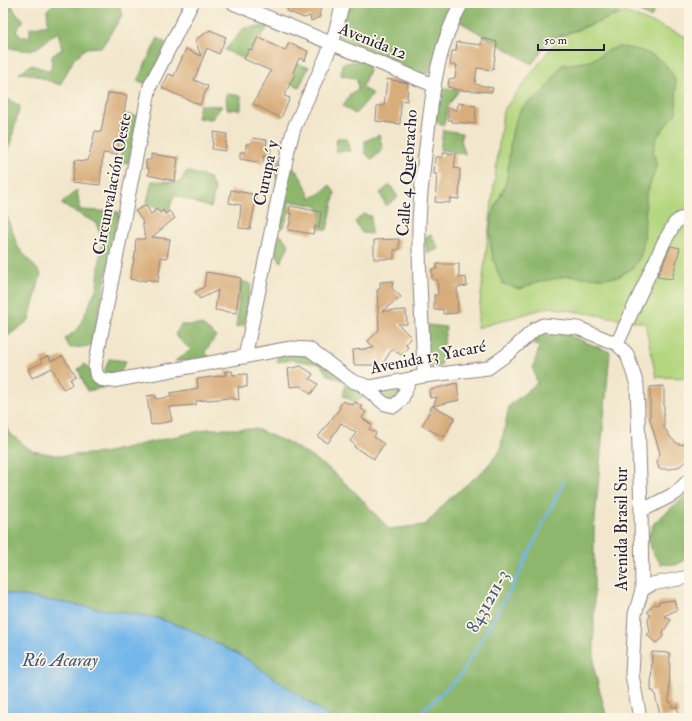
<svg xmlns="http://www.w3.org/2000/svg" width="692" height="721" viewBox="0 0 692 721" font-family="'IM FELL Double Pica',serif">
<style>
.green{fill:#b3d67e;stroke:#6a7c5c}
.forest{fill:#8eb76d;stroke:#586c54}
.water{fill:#75b7ea;stroke:#4c6c92}
.lines{fill:none;stroke-linecap:round;stroke-linejoin:round}
.stream{stroke:#75b7ea;stroke-width:2.5}
.building{fill:#d8ad7b}
.minor-casing{stroke:#8a8484;stroke-width:15}
.minor{stroke:#fff;stroke-width:13}
.labels{text-anchor:middle;dominant-baseline:central;stroke-width:3.5;stroke-linejoin:round;paint-order:stroke}
.street-label{font-size:17px;fill:#22223b;stroke:#fcf5e5}
.water-label{font-size:18px;font-style:italic;fill:#3f5678;stroke:#fcf5e5}
</style>
<rect width="100%" height="100%" fill="#fcf5e5"/>
<filter id="ink" filterUnits="userSpaceOnUse"><feTurbulence type="fractalNoise" baseFrequency=".025" numOctaves="2"/><feDisplacementMap in="SourceGraphic" scale="8" xChannelSelector="R" yChannelSelector="G"/><feConvolveMatrix kernelMatrix="1 2 1 2 8 2 1 2 1" color-interpolation-filters="sRGB"/></filter>
<filter id="wash" filterUnits="userSpaceOnUse"><feTurbulence type="fractalNoise" baseFrequency=".012" numOctaves="4" result="noise"/><feDisplacementMap in="SourceGraphic" scale="16" xChannelSelector="R" yChannelSelector="G"/><feGaussianBlur stdDeviation="0.9" result="paint"/><feColorMatrix in="noise" values="0 0 0 0 0 0 0 0 0 0 0 0 0 0 0 0 0 1.4 0 .05"/><feComposite in="paint" operator="in"/></filter>
<g filter="url(#wash)">
<rect width="100%" height="100%" fill="#f2e7cc"/>
<path class="green" d="M 625,12 L 689,38 L 689,378 L 656,377 L 645,323 L 549,307 L 477,328 L 503,111 L 559,37 Z"/>
<path class="forest" d="M 3,3 L 11,3 L 15,12 L 24,20 L 16,31 L 21,37 L 30,37 L 30,28 L 48,24 L 47,10 L 55,3 L 119,3 L 122,15 L 102,47 L 86,48 L 74,59 L 60,85 L 31,74 L 19,73 L 31,65 L 51,71 L 52,56 L 62,49 L 58,32 C 34,49 37,55 6,47 L 3,50 Z
M 345,3 L 458,3 L 427,76 L 336,38 Z
M 468,3 L 617,3 L 620,14 L 550,39 L 532,64 L 457,20 Z
M 642,3 L 656,4 L 651,18 L 640,12 Z
M 269,26 L 244,59 L 225,50 L 244,28 Z
M 158,38 L 166,43 L 148,84 L 137,81 Z
M 617,47 C 641,48 670,57 676,84 C 677,94 676,104 676,113 L 657,137 L 653,152 L 657,165 L 646,196 L 644,241 L 641,255 L 633,268 L 618,277 L 601,278 L 567,276 L 535,283 L 520,289 L 503,284 C 492,263 485,231 495,208 C 499,197 505,189 507,177 C 510,156 509,127 521,109 C 527,102 538,97 545,90 C 551,83 556,73 562,65 L 591,61 L 603,53 Z
M 366,59 L 369,70 L 362,88 L 373,94 L 355,114 L 343,106 L 350,94 L 358,89 L 357,79 L 341,75 L 342,64 Z
M 296,64 L 309,67 L 299,87 L 290,83 L 289,71 Z
M 444,89 L 459,90 L 448,106 L 444,125 L 428,119 L 434,93 Z
M 226,94 L 241,96 L 241,110 L 227,109 Z
M 3,96 L 20,106 L 3,172 Z
M 200,105 L 222,106 L 212,119 L 197,118 Z
M 123,114 L 138,116 L 128,163 L 120,164 Z
M 443,130 L 462,133 L 461,140 L 465,154 L 440,150 Z
M 379,135 L 383,149 L 372,160 L 365,153 L 365,141 Z
M 337,138 L 346,138 L 351,151 L 335,151 Z
M 281,158 C 297,167 305,182 310,198 L 318,195 L 330,185 L 335,193 L 327,230 L 319,228 L 321,212 L 317,206 L 289,201 C 289,212 288,219 282,228 L 276,229 L 283,200 L 274,169 Z
M 187,171 L 210,178 L 215,190 L 211,208 L 174,195 L 169,211 L 146,205 L 152,181 L 180,182 Z
M 390,185 L 398,197 L 386,206 L 380,193 Z
M 77,190 L 80,210 L 119,212 L 92,346 L 70,348 L 65,339 L 78,329 L 97,287 L 102,239 L 96,223 L 61,204 Z
M 3,206 L 18,247 L 41,274 L 29,320 L 8,336 L 3,349 Z
M 363,214 L 371,216 L 371,234 L 362,233 L 355,222 Z
M 280,234 L 289,245 L 281,262 L 273,248 Z
M 431,234 L 439,249 L 427,253 L 424,238 Z
M 241,281 L 251,284 L 244,325 L 236,327 Z
M 181,325 L 202,325 L 216,336 L 205,352 L 213,361 L 175,361 L 191,350 L 175,335 Z
M 427,325 L 446,327 L 441,366 L 427,368 Z
M 563,333 L 610,352 L 594,530 L 594,669 L 607,718 L 331,718 L 309,702 L 191,630 L 157,618 L 3,593 L 3,412 L 8,432 L 32,451 L 62,456 L 103,453 L 208,429 L 256,429 L 291,444 L 327,467 L 355,492 L 389,529 L 425,525 L 448,500 L 483,471 L 500,451 L 509,406 L 537,383 L 533,368 L 539,348 L 533,342 L 539,335 Z
M 279,354 L 310,354 L 358,388 L 403,385 L 410,391 L 388,405 L 368,394 L 355,402 L 343,396 L 346,382 L 328,375 L 320,364 L 292,360 L 277,362 Z
M 109,359 L 126,361 L 119,375 L 104,372 Z
M 85,364 L 106,387 L 87,391 L 78,369 Z
M 689,493 L 689,558 L 676,565 L 661,564 L 652,552 L 648,537 L 654,523 Z"/>
<path class="water" d="M 3,593 L 157,618 L 191,630 L 247,659 L 331,718 L 3,718 Z"/>
<g class="lines">
<path class="stream" d="M 415,718 L 461,675 L 512,588 L 564,481"/>
</g>
<g id="blocks">
<path class="building" d="M 289,3 L 323,3 L 319,14 L 320,17 L 311,21 L 310,16 L 304,18 L 287,11 Z
M 210,30 L 226,37 L 219,54 L 207,48 L 194,80 L 208,86 L 200,105 L 162,88 L 169,74 L 174,76 L 186,49 L 201,56 L 195,40 Z
M 258,37 L 285,51 L 289,43 L 308,51 L 305,61 L 299,58 L 293,73 L 295,74 L 284,96 L 290,98 L 281,118 L 253,104 L 271,71 L 244,59 L 249,49 L 252,50 Z
M 482,38 L 497,42 L 493,70 L 477,68 L 475,84 L 493,88 L 492,92 L 459,90 L 448,87 L 449,79 L 455,78 L 457,65 L 450,65 L 452,51 L 456,51 L 457,42 L 481,45 Z
M 387,79 L 408,83 L 407,101 L 401,100 L 400,124 L 376,121 L 377,106 L 384,106 Z
M 108,93 L 127,95 L 117,155 L 103,153 L 100,185 L 72,182 L 75,160 L 88,161 L 95,131 L 101,132 Z
M 458,103 L 476,106 L 475,124 L 452,122 L 452,120 L 448,120 L 448,108 L 457,110 Z
M 214,132 L 227,134 L 225,151 L 212,149 Z
M 253,138 L 267,140 L 266,148 L 271,149 L 270,156 L 264,155 L 263,163 L 240,159 L 240,152 L 246,152 L 246,144 L 251,143 Z
M 443,153 L 456,154 L 454,168 L 460,169 L 459,199 L 450,198 L 450,203 L 435,202 L 437,174 L 434,174 L 435,157 L 443,157 Z
M 151,154 L 178,158 L 175,181 L 148,175 L 149,168 L 146,168 L 146,160 L 151,160 Z
M 231,190 L 257,195 L 250,229 L 239,228 L 241,205 L 229,203 Z
M 146,205 L 151,214 L 157,209 L 160,213 L 163,210 L 165,214 L 169,211 L 175,218 L 152,237 L 170,239 L 167,258 L 161,257 L 158,282 L 147,279 L 146,281 L 140,280 L 139,281 L 130,279 L 136,249 L 135,248 L 136,239 L 145,239 L 142,220 L 135,211 Z
M 290,206 L 321,212 L 319,228 L 315,226 L 313,234 L 288,230 L 292,214 L 289,213 Z
M 399,239 L 399,250 L 394,250 L 394,259 L 374,259 L 374,240 Z
M 671,246 L 680,248 L 672,279 L 657,277 Z
M 437,264 L 459,264 L 459,278 L 466,277 L 467,286 L 457,287 L 458,313 L 443,314 L 443,309 L 434,310 L 434,295 L 438,295 L 437,280 L 432,280 L 432,269 L 437,269 Z
M 206,272 L 241,278 L 236,313 L 215,310 L 218,290 L 200,299 L 195,292 L 204,287 Z
M 393,281 L 392,288 L 401,297 L 382,311 L 406,310 L 407,324 L 398,324 L 411,337 L 406,344 L 408,347 L 401,355 L 392,349 L 382,365 L 354,365 L 353,350 L 374,348 L 368,341 L 379,330 L 377,290 L 380,289 L 380,282 Z
M 49,356 L 51,361 L 63,356 L 75,377 L 70,379 L 72,385 L 63,389 L 52,368 L 32,378 L 28,369 L 42,363 L 40,359 Z
M 301,366 L 313,374 L 310,379 L 318,384 L 311,394 L 300,386 L 290,387 L 288,369 Z
M 225,371 L 232,371 L 233,375 L 247,374 L 247,387 L 238,387 L 239,400 L 231,398 L 196,401 L 196,405 L 169,407 L 172,421 L 151,425 L 147,396 L 155,395 L 156,399 L 171,397 L 170,393 L 198,388 L 197,379 L 226,375 Z
M 457,383 L 459,400 L 433,406 L 437,397 L 430,398 L 429,390 Z
M 664,386 L 664,427 L 671,438 L 678,444 L 689,445 L 689,458 L 680,466 L 671,469 L 659,469 L 657,462 L 660,453 L 650,420 L 650,387 Z
M 343,401 L 353,405 L 355,402 L 362,406 L 361,409 L 366,412 L 362,418 L 372,425 L 369,429 L 376,433 L 374,437 L 384,444 L 374,459 L 354,447 L 355,445 L 350,441 L 356,433 L 341,423 L 328,443 L 318,437 L 340,408 L 339,407 Z
M 432,406 L 455,417 L 444,437 L 422,426 Z
M 674,600 L 677,610 L 664,616 L 671,620 L 663,632 L 663,637 L 656,643 L 647,635 L 650,632 L 648,620 L 650,615 L 648,613 L 648,610 L 654,604 L 658,605 L 659,602 Z
M 652,652 L 670,653 L 669,702 L 671,702 L 672,707 L 677,707 L 679,714 L 661,718 L 654,691 L 651,691 Z"/>
</g>
</g>
<g filter="url(#ink)">
<use href="#blocks" fill-opacity="0" stroke="#8a8484" stroke-width="1"/>
<g class="lines">
<g class="minor-casing">
<path id="minor" d="M 192,3 L 150,86 L 95,366 L 96,373 L 100,379 L 112,381 L 291,348 L 309,349 L 352,381 L 370,387 L 424,376 L 488,368 L 509,353 L 535,329 L 543,325 L 578,328 L 617,344 L 627,354 L 637,385 L 641,511 L 642,590 L 635,614 L 632,675 L 640,718
M 233,3 L 433,85
M 617,344 L 664,242 L 675,223 L 680,219 L 689,218
M 245,357 L 289,146 L 294,128 L 332,44 L 343,3
M 424,376 C 423,326 418,275 419,224 C 420,193 424,162 428,131 C 433,87 439,42 462,3
M 364,387 L 385,404 L 394,406 L 402,399 L 410,379
M 641,511 L 676,493 L 689,480
M 642,590 L 652,584 L 689,577"/>
</g>
<use href="#minor" class="minor"/>
</g>
</g>
<g class="labels">
<g class="street-label">
<text transform="translate(373 41) rotate(22)">Avenida 12</text>
<text transform="translate(266 173) rotate(-78)">Curupa´y</text>
<text transform="translate(407 173) rotate(-86)">Calle 4 Quebracho</text>
<text transform="translate(112 184) rotate(-79)">Circunvalación Oeste</text>
<text transform="translate(428 357) rotate(-11)">Avenida 13 Yacaré</text>
<text transform="translate(621 529) rotate(-90)">Avenida Brasil Sur</text>
</g>
<g class="water-label">
<text transform="translate(488 601) rotate(-61)">8431211-3</text>
<text x="60" y="660">Río Acaray</text>
</g>
</g>
<rect width="692" height="721" fill="none" stroke="#fcf5e5" stroke-width="16"/>
<path d="M538 44v6h66v-6" fill="none" stroke="#22223b" stroke-width="2"/>
<text x="544" y="44" font-size="12" fill="#22223b" stroke="#fcf5e5" stroke-width="3" paint-order="stroke">50 m</text>
</svg>
